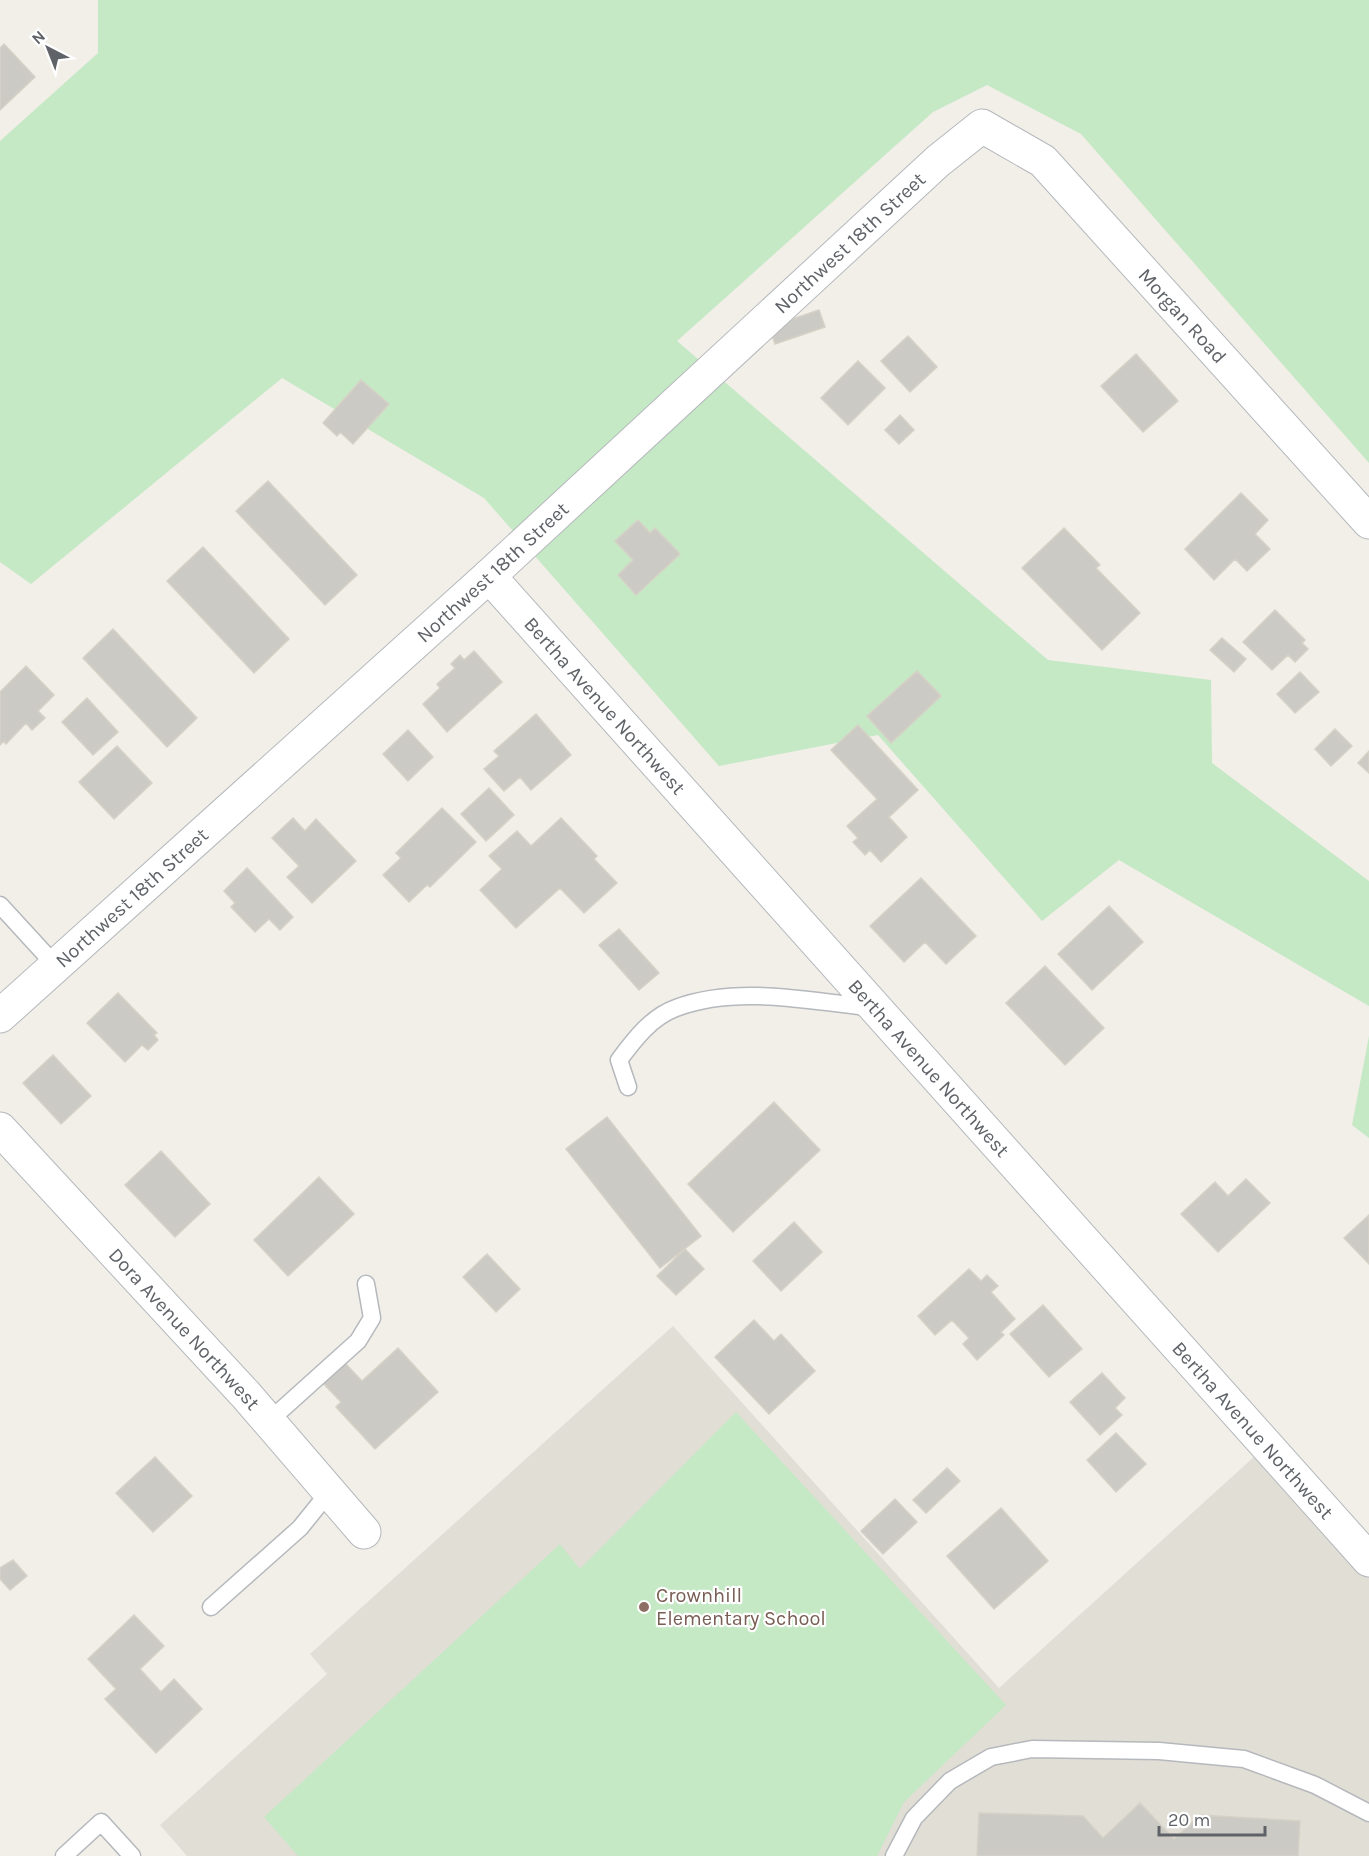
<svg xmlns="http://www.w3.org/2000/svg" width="1369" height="1856" viewBox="0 0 1369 1856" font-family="Karla,sans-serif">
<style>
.education{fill:#e1ded6}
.green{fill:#c5e8c5}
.building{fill:#cccac5;stroke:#d6d1c6;stroke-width:1.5}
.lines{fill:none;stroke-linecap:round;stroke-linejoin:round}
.lane-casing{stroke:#b5b8bc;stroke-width:19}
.street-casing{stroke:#b5b8bc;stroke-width:35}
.lane{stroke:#fff;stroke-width:16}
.street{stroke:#fff;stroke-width:33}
.education-dot{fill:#8d6e63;stroke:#fff;stroke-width:2}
.labels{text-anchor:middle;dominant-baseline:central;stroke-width:4.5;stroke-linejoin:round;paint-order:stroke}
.street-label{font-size:20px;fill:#5f6368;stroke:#fff}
.education-label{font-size:20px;fill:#785e54;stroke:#fff;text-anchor:start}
</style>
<rect width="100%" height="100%" fill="#f1efe8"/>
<path class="education" d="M 673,1326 L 999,1688 L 1266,1446 L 1369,1560 L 1369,1856 L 187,1856 L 160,1825 L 327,1674 L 310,1654 Z"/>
<path class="green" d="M 98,0 L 1369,0 L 1369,463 L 1081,134 L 987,85 L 933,112 L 677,341 L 1048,660 L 1211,680 L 1212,763 L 1369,881 L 1369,1006 L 1119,860 L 1042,921 L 878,735 L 719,766 L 484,498 L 282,378 L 31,584 L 0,562 L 0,141 L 98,53 Z
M 1369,1036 L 1369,1138 L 1352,1125 Z
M 736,1412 L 1006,1705 L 904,1802 L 877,1856 L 298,1856 L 264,1817 L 560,1544 L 580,1569 Z"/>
<path class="building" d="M 4,44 L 35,77 L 0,110 L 0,48 Z
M 819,310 L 825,327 L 775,344 L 769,327 Z
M 908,336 L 937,367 L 910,392 L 881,361 Z
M 1136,354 L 1178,401 L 1143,432 L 1101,386 Z
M 858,361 L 885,388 L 848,425 L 821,398 Z
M 361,380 L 389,404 L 353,444 L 340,432 L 337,436 L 323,423 Z
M 900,415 L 914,430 L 899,444 L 885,430 Z
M 268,481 L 357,575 L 325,605 L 236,511 Z
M 1241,493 L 1268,520 L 1255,534 L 1270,549 L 1247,571 L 1235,559 L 1214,580 L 1185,549 Z
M 638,520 L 650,533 L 655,528 L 680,554 L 636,595 L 618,575 L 633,560 L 615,541 Z
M 1064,528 L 1100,565 L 1096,568 L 1140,613 L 1102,650 L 1022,568 Z
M 203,547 L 289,639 L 254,673 L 167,581 Z
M 1275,610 L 1305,640 L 1302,643 L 1308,649 L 1295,662 L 1288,655 L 1272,670 L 1243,642 Z
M 113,629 L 197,718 L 167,747 L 83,658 Z
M 1222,638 L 1246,659 L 1234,672 L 1210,650 Z
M 474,651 L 502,682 L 447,732 L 423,704 L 440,688 L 437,684 L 455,668 L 451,664 L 460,655 L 464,660 Z
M 26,666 L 54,695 L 38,711 L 45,718 L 32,730 L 26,723 L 6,744 L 4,741 L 0,745 L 0,692 Z
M 917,671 L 941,696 L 891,743 L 867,716 Z
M 1300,672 L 1319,692 L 1295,713 L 1277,694 Z
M 87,698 L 118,732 L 93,755 L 62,722 Z
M 536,714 L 571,755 L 531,790 L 520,777 L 504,791 L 484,769 L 499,756 L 494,751 Z
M 858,725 L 918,790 L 889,817 L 907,837 L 881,862 L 870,850 L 865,855 L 853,842 L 858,838 L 847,826 L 877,799 L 831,750 Z
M 1335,729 L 1352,746 L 1331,766 L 1315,749 Z
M 408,730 L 433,757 L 408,781 L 383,754 Z
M 117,746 L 152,783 L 114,819 L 79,782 Z
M 1369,751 L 1369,773 L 1358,763 Z
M 489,788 L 514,815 L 486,841 L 461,814 Z
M 442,808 L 476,842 L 430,887 L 427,885 L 409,902 L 383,875 L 401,858 L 396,853 Z
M 293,818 L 305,831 L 316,819 L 356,861 L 312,903 L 287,877 L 299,866 L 272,838 Z
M 561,818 L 597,856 L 594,859 L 617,883 L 584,913 L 560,888 L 516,928 L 480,890 L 502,869 L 489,856 L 517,831 L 531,846 Z
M 247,868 L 293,917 L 280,930 L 269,919 L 255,932 L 231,907 L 235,903 L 224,891 Z
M 921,878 L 976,936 L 946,964 L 925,942 L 904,962 L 870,926 Z
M 1109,906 L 1143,942 L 1092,990 L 1058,954 Z
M 619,929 L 659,973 L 639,990 L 599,945 Z
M 1045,966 L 1104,1028 L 1065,1065 L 1006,1003 Z
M 118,993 L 157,1033 L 154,1035 L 158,1040 L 148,1050 L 142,1045 L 125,1062 L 87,1023 Z
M 53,1055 L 91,1096 L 61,1124 L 23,1083 Z
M 774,1102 L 820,1150 L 733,1232 L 688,1184 Z
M 607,1117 L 701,1236 L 660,1268 L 566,1149 Z
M 161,1151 L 210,1204 L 175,1237 L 125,1185 Z
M 319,1177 L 354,1214 L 288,1276 L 254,1240 Z
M 1246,1179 L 1270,1203 L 1218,1252 L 1181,1214 L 1215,1182 L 1228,1196 Z
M 1369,1215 L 1369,1264 L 1344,1238 Z
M 794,1222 L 822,1252 L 781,1291 L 753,1261 Z
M 685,1249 L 704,1269 L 676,1295 L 657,1276 Z
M 487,1254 L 520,1289 L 496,1312 L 463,1277 Z
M 969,1269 L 981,1281 L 987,1275 L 998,1286 L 991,1292 L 1015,1319 L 1001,1332 L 1004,1335 L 977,1360 L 963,1344 L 969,1338 L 952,1320 L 935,1335 L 918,1316 Z
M 1043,1305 L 1082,1349 L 1049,1377 L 1010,1334 Z
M 754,1320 L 774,1341 L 781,1334 L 815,1371 L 769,1414 L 715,1357 Z
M 398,1348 L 438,1392 L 375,1449 L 336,1407 L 341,1402 L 323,1383 L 345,1363 L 362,1381 Z
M 1102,1373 L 1125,1398 L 1115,1408 L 1122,1415 L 1100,1435 L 1070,1402 Z
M 1116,1433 L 1146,1464 L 1116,1492 L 1087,1460 Z
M 155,1457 L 192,1496 L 153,1532 L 116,1493 Z
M 947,1468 L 960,1481 L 926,1513 L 913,1500 Z
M 895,1499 L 917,1522 L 883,1554 L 861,1531 Z
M 1001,1508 L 1048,1561 L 994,1609 L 947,1556 Z
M 13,1560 L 27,1576 L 10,1590 L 0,1579 L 0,1568 Z
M 134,1615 L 164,1646 L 140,1669 L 161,1692 L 174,1679 L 202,1709 L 156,1753 L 105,1699 L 116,1689 L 88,1659 Z
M 1140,1803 L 1174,1839 L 1200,1815 L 1300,1821 L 1298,1856 L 977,1856 L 979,1813 L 1083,1816 L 1103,1838 Z"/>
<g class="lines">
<g class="lane-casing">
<path id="lane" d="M 0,905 L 56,966
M 628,1087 L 619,1060 C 634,1040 651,1017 676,1008 C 737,985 811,1001 874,1008
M 269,1421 L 358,1341 L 372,1318 L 366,1284
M 211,1607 L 300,1528 L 329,1492
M 64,1856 L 101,1822 L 132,1856
M 894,1856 L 914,1818 L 950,1781 L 991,1757 L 1032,1749 L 1159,1751 L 1244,1759 L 1315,1785 L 1369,1813"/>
</g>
<g class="street-casing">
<g id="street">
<path id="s1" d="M 489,576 L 1369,1560"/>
<path id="s2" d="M 0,1016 L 489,576 L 938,161 L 982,126 L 1043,161 L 1369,522"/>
<path id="s3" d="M 0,1129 L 246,1395 L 364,1532"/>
</g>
</g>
<use href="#lane" class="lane"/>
<use href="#street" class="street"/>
</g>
<circle class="education-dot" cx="644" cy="1607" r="6"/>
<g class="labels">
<g class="street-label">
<text stroke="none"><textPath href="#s2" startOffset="1149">Northwest 18th Street</textPath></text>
<text stroke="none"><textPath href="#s2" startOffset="1604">Morgan Road</textPath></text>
<text stroke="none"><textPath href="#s2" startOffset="663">Northwest 18th Street</textPath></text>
<text stroke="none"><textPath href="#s1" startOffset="174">Bertha Avenue Northwest</textPath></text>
<text stroke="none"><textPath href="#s2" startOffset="177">Northwest 18th Street</textPath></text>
<text stroke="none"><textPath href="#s1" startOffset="660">Bertha Avenue Northwest</textPath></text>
<text stroke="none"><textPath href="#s3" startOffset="272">Dora Avenue Northwest</textPath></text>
<text stroke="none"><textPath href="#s1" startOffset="1146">Bertha Avenue Northwest</textPath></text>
</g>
<g class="education-label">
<text x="656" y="1595">Crownhill<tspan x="656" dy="23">Elementary School</tspan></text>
</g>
</g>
<g transform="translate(48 48) rotate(318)" stroke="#ffffff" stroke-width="4.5" paint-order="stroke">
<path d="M0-4.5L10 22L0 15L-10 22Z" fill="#5f6368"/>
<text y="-9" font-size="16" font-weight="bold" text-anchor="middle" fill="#5f6368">N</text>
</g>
<path d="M1159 1826v9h106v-9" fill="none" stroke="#5f6368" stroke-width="3"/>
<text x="1168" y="1826" font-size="18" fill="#5f6368" stroke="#ffffff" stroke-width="4.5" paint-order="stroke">20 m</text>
</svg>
